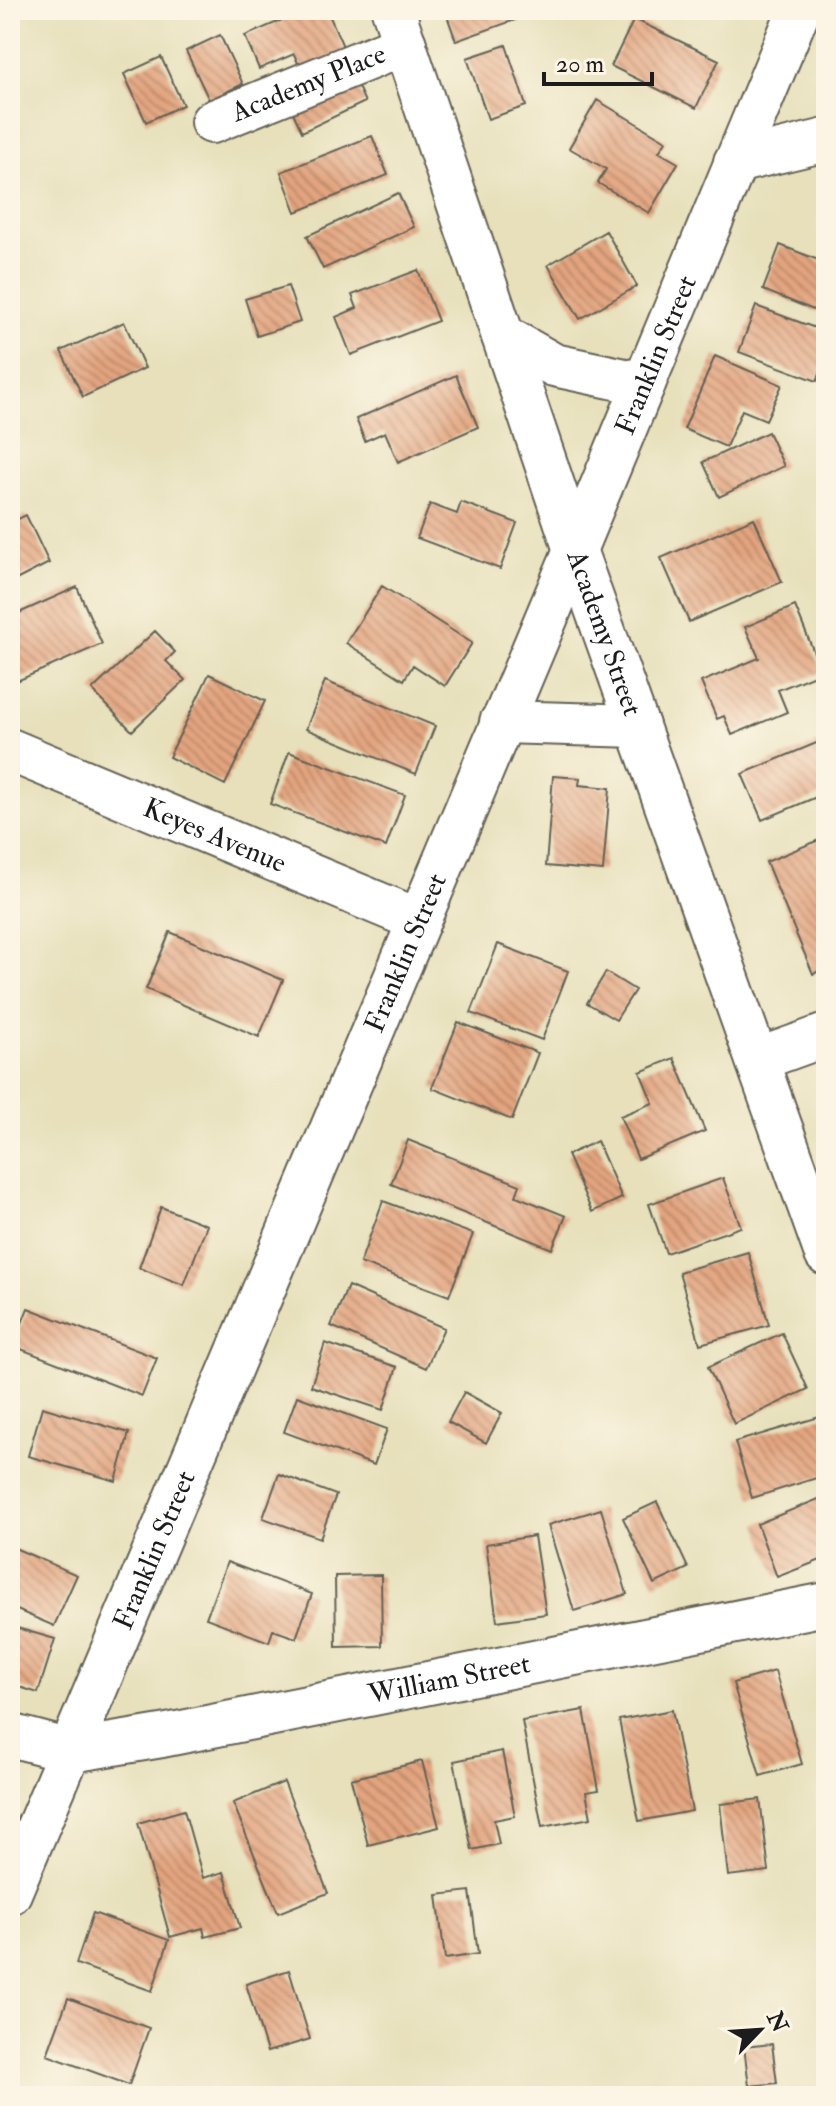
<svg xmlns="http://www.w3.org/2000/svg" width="836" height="2106" viewBox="0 0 836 2106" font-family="'IM FELL Double Pica',serif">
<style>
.building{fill:url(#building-back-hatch)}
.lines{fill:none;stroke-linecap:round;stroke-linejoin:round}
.minor-casing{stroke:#636154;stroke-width:46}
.minor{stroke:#fff;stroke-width:42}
.labels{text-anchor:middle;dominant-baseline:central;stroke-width:6;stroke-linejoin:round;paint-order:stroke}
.street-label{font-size:28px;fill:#1c1c1c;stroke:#fcf5e5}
</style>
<defs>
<pattern id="building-back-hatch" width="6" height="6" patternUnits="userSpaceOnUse" patternTransform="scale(2)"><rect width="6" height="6" fill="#e3a47f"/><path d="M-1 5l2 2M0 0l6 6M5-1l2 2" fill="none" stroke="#b78567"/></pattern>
</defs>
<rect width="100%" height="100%" fill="#fcf5e5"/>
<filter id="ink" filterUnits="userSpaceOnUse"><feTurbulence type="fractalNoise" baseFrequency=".0125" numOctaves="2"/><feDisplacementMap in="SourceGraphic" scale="16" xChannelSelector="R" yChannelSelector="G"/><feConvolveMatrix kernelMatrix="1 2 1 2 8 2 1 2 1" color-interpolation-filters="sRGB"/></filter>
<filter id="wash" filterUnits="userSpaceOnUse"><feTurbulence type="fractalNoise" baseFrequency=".006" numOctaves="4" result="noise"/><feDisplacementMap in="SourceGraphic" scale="32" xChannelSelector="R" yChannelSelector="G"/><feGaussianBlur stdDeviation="1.8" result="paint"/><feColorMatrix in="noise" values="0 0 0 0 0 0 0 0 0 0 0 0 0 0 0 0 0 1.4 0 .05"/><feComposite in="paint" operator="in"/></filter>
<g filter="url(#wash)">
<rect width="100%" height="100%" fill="#e7e0bb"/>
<g id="blocks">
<path class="building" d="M 305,10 L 327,10 L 345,51 L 301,70 L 294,54 L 259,69 L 245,36 Z
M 445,10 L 543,10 L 456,41 Z
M 634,19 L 719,60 L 696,108 L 611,66 Z
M 220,35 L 243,84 L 209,100 L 186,51 Z
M 506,45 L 526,106 L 488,119 L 467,58 Z
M 161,57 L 183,105 L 146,122 L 124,74 Z
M 352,74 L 365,102 L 302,132 L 289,104 Z
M 597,100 L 666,141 L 659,152 L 678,163 L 649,213 L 598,183 L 606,169 L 569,148 Z
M 372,136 L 388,175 L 296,212 L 281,172 Z
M 398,193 L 414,227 L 323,269 L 307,236 Z
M 606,231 L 637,286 L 580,319 L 548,265 Z
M 780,245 L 826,263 L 826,315 L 763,290 Z
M 418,270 L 438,321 L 351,355 L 336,317 L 357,308 L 352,295 Z
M 288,286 L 300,322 L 257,336 L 245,299 Z
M 756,306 L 826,332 L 826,357 L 817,381 L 739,352 Z
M 124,322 L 145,368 L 83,397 L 61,351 Z
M 715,356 L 782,385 L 766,420 L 742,410 L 726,447 L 684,429 Z
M 456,375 L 478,427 L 398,462 L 385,432 L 365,441 L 356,419 Z
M 768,432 L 784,466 L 719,497 L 703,462 Z
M 461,502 L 517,523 L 500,569 L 417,538 L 430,504 L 457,514 Z
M 26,515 L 49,563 L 10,583 L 10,523 Z
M 754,518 L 782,582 L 689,622 L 661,558 Z
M 382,586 L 472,643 L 445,686 L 413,665 L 404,680 L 346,643 Z
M 77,587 L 102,644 L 10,684 L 10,617 Z
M 795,606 L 822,672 L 778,690 L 787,712 L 732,735 L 724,716 L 717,719 L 701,682 L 759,658 L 745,627 Z
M 155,631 L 175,652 L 166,661 L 185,680 L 132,731 L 92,690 Z
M 209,674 L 265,701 L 225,785 L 169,757 Z
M 325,681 L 435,726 L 416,774 L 306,729 Z
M 826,739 L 826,793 L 762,820 L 742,774 Z
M 289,752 L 405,795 L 386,847 L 270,804 Z
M 553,776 L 580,778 L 579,785 L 610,788 L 603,871 L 546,866 Z
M 826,837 L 826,968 L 813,974 L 766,862 Z
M 170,932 L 283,980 L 259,1037 L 146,989 Z
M 498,944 L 568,971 L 542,1040 L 471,1013 Z
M 606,972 L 635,990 L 616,1020 L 587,1003 Z
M 458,1022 L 538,1053 L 512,1120 L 432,1088 Z
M 674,1058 L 705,1131 L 638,1159 L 620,1116 L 653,1103 L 640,1072 Z
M 408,1140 L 520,1185 L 516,1196 L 566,1216 L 552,1249 L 391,1184 Z
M 597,1141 L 622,1198 L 592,1212 L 567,1155 Z
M 723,1178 L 741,1227 L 666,1253 L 649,1204 Z
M 383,1201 L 473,1234 L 449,1296 L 360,1263 Z
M 161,1207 L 207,1225 L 184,1285 L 139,1268 Z
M 748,1252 L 769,1325 L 700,1344 L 679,1272 Z
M 348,1286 L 444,1328 L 426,1368 L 331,1326 Z
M 28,1308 L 157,1358 L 142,1396 L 13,1346 Z
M 782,1333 L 808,1389 L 734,1424 L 708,1367 Z
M 325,1343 L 397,1367 L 383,1410 L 311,1386 Z
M 464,1392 L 502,1413 L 486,1443 L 448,1422 Z
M 297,1396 L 387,1429 L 374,1465 L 284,1432 Z
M 42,1407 L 129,1433 L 116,1481 L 28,1456 Z
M 826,1415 L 826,1475 L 752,1498 L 735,1442 Z
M 279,1474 L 336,1495 L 320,1538 L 263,1518 Z
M 826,1496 L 826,1558 L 777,1577 L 757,1524 Z
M 657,1502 L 688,1568 L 654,1584 L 623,1518 Z
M 601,1509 L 627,1594 L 574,1611 L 548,1525 Z
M 534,1536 L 546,1614 L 497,1621 L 486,1544 Z
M 10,1546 L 77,1575 L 54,1626 L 10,1607 Z
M 227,1562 L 312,1594 L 296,1638 L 273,1630 L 269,1642 L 206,1618 Z
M 381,1575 L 382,1646 L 336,1647 L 335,1576 Z
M 10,1626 L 55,1639 L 38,1693 L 10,1684 Z
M 775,1671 L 802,1764 L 760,1776 L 733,1683 Z
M 584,1710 L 599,1790 L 586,1792 L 591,1818 L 542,1827 L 522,1721 Z
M 672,1710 L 692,1811 L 639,1821 L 619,1720 Z
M 502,1751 L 515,1816 L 494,1820 L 499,1844 L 472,1850 L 454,1761 Z
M 422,1761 L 439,1827 L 368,1845 L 351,1779 Z
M 284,1782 L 328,1893 L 278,1913 L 233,1803 Z
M 760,1799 L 769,1871 L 728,1876 L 720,1804 Z
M 184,1810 L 203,1878 L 224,1872 L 240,1928 L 205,1937 L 203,1928 L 170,1937 L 138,1823 Z
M 470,1891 L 478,1954 L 445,1959 L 437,1895 Z
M 93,1913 L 169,1940 L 152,1991 L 76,1964 Z
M 289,1970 L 310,2039 L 267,2052 L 246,1984 Z
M 68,1998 L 149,2028 L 129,2085 L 47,2055 Z
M 772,2044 L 777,2083 L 749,2086 L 744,2047 Z"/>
</g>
</g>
<g filter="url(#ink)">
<use href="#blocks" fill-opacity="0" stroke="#636154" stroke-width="2"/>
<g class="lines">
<g class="minor-casing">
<g id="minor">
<path id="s1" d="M 393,10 L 575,550 L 826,1254"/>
<path id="s2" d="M 212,122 L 405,44"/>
<path d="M 735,162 L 826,140"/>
<path d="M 503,336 L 554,365 L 644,384"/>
<path d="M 501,722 L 638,726"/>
<path id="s3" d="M 10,750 L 418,920"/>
<path d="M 757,1060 L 826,1035"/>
<path id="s4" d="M 10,1735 L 71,1751 L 162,1736 L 826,1604"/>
<path id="s5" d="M 10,1893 L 575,550 L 799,10"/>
</g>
</g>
<use href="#minor" class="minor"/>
</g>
</g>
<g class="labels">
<g class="street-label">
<text stroke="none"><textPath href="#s2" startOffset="104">Academy Place</textPath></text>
<text stroke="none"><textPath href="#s5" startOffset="1668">Franklin Street</textPath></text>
<text stroke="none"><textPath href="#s1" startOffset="658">Academy Street</textPath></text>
<text stroke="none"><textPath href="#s3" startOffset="222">Keyes Avenue</textPath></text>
<text stroke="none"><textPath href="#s5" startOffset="1020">Franklin Street</textPath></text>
<text stroke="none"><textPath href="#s5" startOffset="372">Franklin Street</textPath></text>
<text stroke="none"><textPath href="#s4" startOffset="448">William Street</textPath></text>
</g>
</g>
<rect width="836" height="2106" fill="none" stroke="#fcf5e5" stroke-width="40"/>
<g transform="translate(760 2030) rotate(65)" stroke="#fcf5e5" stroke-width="6" paint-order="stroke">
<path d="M0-6L14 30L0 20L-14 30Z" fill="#1c1c1c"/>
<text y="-12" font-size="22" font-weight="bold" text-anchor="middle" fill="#1c1c1c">N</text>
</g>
<path d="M544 72v12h108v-12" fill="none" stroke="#1c1c1c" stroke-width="4"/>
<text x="556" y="72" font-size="24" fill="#1c1c1c" stroke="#fcf5e5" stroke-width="6" paint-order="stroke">20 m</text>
</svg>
